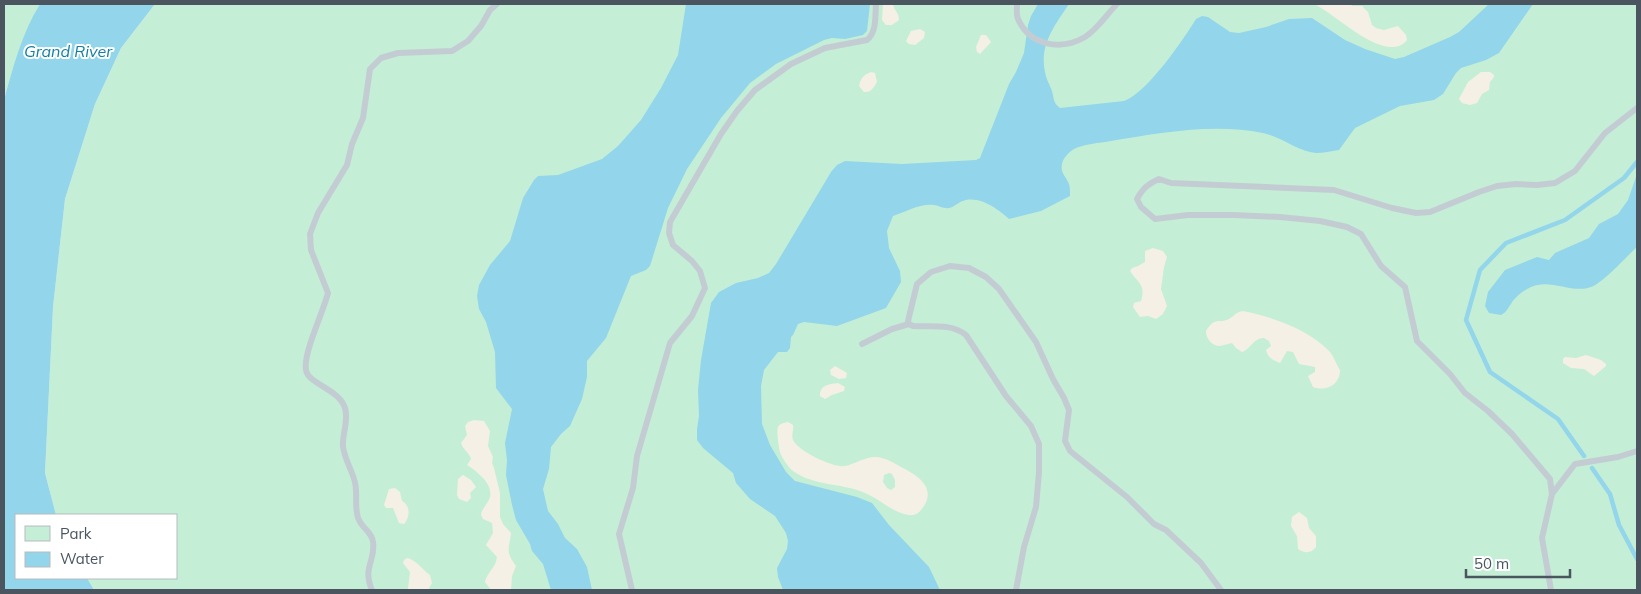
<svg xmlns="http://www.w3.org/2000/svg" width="1641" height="594" viewBox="0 0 1641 594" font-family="Mulish,sans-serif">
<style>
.green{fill:#c4efd6}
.sand{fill:#f4f0e5;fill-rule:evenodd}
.water{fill:#93d5ea}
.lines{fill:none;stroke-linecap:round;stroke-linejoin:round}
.stream{stroke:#93d5ea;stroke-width:4.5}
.lane{stroke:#c4ccd3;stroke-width:6}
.labels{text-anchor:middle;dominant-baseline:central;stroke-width:4;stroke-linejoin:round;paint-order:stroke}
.water-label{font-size:16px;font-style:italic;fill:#1180a4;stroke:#fff}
</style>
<rect width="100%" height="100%" fill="#f5f3f3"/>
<path class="green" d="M 4,4 L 40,4 C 23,33 13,67 4,100 Z
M 155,4 L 1637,4 L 1637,590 L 94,590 L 87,578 L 176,578 L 176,515 L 56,515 L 45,473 L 53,307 L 65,199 L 95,104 L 121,48 Z"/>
<path class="sand" d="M 883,4 L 893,4 C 893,9 899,12 899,20 L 892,25 L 886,25 L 882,20 Z
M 1314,4 L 1348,4 L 1353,6 L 1362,6 L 1368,12 L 1372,25 L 1376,28 L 1384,30 L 1398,26 L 1406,35 L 1407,40 C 1386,66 1335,13 1314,4 Z
M 920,29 L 925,32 L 924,38 L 915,45 L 909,44 L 906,41 L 911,31 Z
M 981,35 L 986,35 L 991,42 L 980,54 L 977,52 L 976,47 Z
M 871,72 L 875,73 L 877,82 C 874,87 871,93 864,92 L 859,86 C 861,78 863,75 871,72 Z
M 1481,72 L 1490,72 L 1494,75 L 1494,77 L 1490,82 L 1489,90 L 1482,94 L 1477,103 L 1470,105 L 1462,103 L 1459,99 L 1468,82 Z
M 1153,248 L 1163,251 L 1167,257 L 1164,267 L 1161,289 L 1167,306 L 1163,314 L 1156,319 L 1148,316 L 1140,317 L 1133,307 L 1134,303 L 1141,301 C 1146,284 1138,283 1130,271 L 1132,268 L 1138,266 L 1145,262 L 1145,251 Z
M 1243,311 C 1272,317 1306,328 1328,350 C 1333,354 1336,364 1340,370 C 1340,385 1326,392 1313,387 L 1308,376 L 1315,372 L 1315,367 L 1299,364 L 1293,352 L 1287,351 L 1280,363 C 1273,360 1268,358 1266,350 L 1271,346 L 1269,341 L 1264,338 C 1253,338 1252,348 1242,352 L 1236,348 L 1232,343 L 1220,346 C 1212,346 1206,339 1206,331 C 1215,316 1219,324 1229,319 C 1234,316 1236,312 1243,311 Z
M 1586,355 L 1601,360 L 1606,364 L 1606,366 L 1594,376 L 1584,369 L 1571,368 L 1563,363 L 1563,359 L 1565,357 L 1576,358 Z
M 835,366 L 847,373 L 846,378 L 839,379 L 831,375 L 830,370 Z
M 838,383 L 845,387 L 844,391 L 832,395 L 825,399 L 820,396 C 820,385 829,384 838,383 Z
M 474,420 L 484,421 L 490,431 L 488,446 L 493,457 L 492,463 L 494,468 L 500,493 L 500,517 L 503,524 L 511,533 C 509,550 505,551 516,566 L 512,576 L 511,590 L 491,590 L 485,582 C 487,572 496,568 497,557 L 486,545 L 493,533 L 492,523 L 483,519 L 481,515 C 482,508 488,504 490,497 C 493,483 476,471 467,465 L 471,459 C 469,452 463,450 461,443 L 467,435 L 465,426 L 468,422 Z
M 788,422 L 793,425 C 794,430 791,435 793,440 C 798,451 833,468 845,466 C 855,464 866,456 877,457 C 886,458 894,463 901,467 C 917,475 936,487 924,506 C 920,512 916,516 909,515 C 893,513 880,499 865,493 C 843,483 813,486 793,471 C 788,467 782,458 780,452 C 779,449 776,429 778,427 C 780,423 784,423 788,422 ZM 889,473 L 892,474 L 895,480 L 895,487 L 891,490 L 887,488 L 883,482 L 884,475 Z
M 463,475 L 471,480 L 476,487 L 470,493 L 471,498 L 467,502 L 459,499 L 457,495 L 458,479 Z
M 395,488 L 400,492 L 402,501 C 411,506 410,517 404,524 L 399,523 L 393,508 L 386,508 L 384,505 L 389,489 Z
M 1299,512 L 1307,518 L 1309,528 L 1316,536 L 1316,547 C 1311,554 1304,553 1298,549 L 1297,536 L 1291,526 L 1292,517 Z
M 407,558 C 415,559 423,570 430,575 L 432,583 L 428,590 L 408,589 L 410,572 L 403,563 L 404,560 Z"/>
<path class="water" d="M 40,4 L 155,4 L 121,48 L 95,104 L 65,199 L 53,307 L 45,473 L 56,515 L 16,515 L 16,578 L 87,578 L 94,590 L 4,590 L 4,100 C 13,67 22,33 40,4 Z
M 686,4 L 870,4 L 867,31 L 863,35 L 845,39 L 832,38 L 824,40 L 776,64 L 750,83 L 721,118 L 687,169 L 668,208 L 650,266 L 646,270 L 631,276 L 606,338 L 587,361 L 587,377 L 582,399 L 570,426 L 561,434 L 551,447 L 549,469 L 543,489 L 548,511 L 558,524 L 565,538 L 577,549 L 587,567 L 592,590 L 551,590 L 543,564 L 532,551 L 530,544 L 516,520 L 512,505 L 506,475 L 507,460 L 505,443 L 512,409 L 496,388 L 495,352 L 486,322 L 479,309 L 477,296 L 479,285 L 490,265 L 510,241 L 523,198 L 534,180 L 538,176 L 558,175 L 602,159 L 618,146 L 641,120 L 661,88 L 678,55 Z
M 1038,4 L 1069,4 C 1055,25 1039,45 1045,72 C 1046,79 1050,85 1052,91 C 1054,98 1053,103 1060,108 L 1124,101 C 1147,93 1183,40 1196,19 L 1202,16 L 1208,17 L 1230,32 L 1239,33 L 1266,27 L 1289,19 L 1312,18 L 1345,40 L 1365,49 L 1395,59 L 1404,57 L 1450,37 L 1459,32 L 1489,4 L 1533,4 L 1499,53 L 1486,60 L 1461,68 L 1456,73 L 1443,94 L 1434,100 L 1400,106 L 1355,128 L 1339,150 C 1331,151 1323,153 1316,153 C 1297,151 1282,137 1263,133 C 1213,123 1160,133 1111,141 C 1099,143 1084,144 1074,149 C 1069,152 1063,158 1062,164 C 1060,173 1066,176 1069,184 C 1070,187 1070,192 1070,196 L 1041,211 L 1009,219 C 998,209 979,195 963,201 C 958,202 955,207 949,208 C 944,209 940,206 934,205 C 921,203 905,212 893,216 L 887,231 L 889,248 L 900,271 L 901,282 L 886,308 L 837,326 L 804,322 L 798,324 L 793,335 L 791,337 L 790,348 L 787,352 L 778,352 L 764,370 L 761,386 L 762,424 L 770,445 L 786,472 L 795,481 L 857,497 L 872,503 L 889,525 L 929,567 L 940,590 L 783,590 L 778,577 L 777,568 L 787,549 L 788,541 L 786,533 L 775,516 L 750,499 L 736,483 L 733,473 L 703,448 L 697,440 L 697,429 L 699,416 L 698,390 L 701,360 L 711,303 L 719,292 L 736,283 L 758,278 L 769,273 L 776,264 L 831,172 L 837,165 L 845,161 L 902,164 L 976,160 L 980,158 L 1009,84 L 1016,72 L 1024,53 L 1028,25 L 1031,16 Z
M 1637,174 L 1637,247 C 1627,256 1603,283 1591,287 C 1572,294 1550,278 1531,287 C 1524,290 1515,297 1511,304 C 1507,309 1507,312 1501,315 L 1489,313 L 1485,306 L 1488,292 L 1505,270 L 1537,257 L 1549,260 L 1555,253 L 1589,238 L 1599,224 L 1618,214 L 1628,200 Z"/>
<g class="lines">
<path class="stream" d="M 1584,456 L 1558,419 L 1490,372 L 1466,320 L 1480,270 L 1506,243 L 1565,220 L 1624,178 L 1637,162
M 1592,468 L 1610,494 L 1619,525 L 1637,559"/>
<path class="lane" d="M 1017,4 C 1017,8 1016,15 1018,19 C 1030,46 1061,51 1085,37 C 1098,29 1106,15 1117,4
M 862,344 L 892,329 L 909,324
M 1552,494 L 1575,464 L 1618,457 L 1637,451
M 372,590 C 362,567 376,561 373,542 C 372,532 363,529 359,520 C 353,508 359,492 354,479 C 351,468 344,458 343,446 C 342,434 349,421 345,408 C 339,389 308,384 306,370 C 303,353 323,313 328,293 L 311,250 L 310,234 L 318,213 L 347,165 L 352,144 L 363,118 L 370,69 L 381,58 L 398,53 L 452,51 L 468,41 L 481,26 L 490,10 L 497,4
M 632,590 L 619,534 L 633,488 L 637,456 L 670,343 L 692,316 L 705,288 L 700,271 L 692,261 L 673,245 L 669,233 L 670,222 L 721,134 L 737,111 L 755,90 L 791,64 L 825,48 L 867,40 C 877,32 875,16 876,4
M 1016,590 L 1024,547 L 1036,507 L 1039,472 L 1039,444 L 1031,426 L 1006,396 L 966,335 C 951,323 931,327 913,326 L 909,324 L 908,321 L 917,284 L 931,272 L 950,266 L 969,268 L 986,277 L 999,289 L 1036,342 L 1053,379 L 1064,398 L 1069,410 L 1065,441 L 1070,451 L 1127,497 L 1154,524 L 1166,530 L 1201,563 L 1221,590
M 1551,590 L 1542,538 L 1552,494 L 1550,479 L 1512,434 L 1488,411 L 1465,393 L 1450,374 L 1417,341 L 1405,287 L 1381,266 L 1361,234 L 1347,227 L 1320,221 L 1280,217 L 1233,215 L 1188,215 L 1155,219 L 1141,207 L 1137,199 C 1143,188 1148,184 1159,179 L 1171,183 L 1334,190 L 1392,208 L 1416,213 L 1430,212 L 1479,192 L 1497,186 L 1516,184 L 1537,185 L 1555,183 L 1575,171 L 1605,133 L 1637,108"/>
</g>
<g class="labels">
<g class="water-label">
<text x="68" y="51">Grand River</text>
</g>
</g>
<rect width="1641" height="594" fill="none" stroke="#4a5560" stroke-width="10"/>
<rect x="15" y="514" width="162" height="65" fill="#ffffff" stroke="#b7bbbf"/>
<rect x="25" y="526" width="25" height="15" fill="#c4efd6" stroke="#b7bbbf"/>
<text x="60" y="539" font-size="15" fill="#4a5560">Park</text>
<rect x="25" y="552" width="25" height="15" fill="#93d5ea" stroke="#b7bbbf"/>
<text x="60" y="564" font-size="15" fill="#4a5560">Water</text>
<path d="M1466 569v8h104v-8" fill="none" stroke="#4a5560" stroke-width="2.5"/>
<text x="1474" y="569" font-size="15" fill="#4a5560" stroke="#ffffff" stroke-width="4" paint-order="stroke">50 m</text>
</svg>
